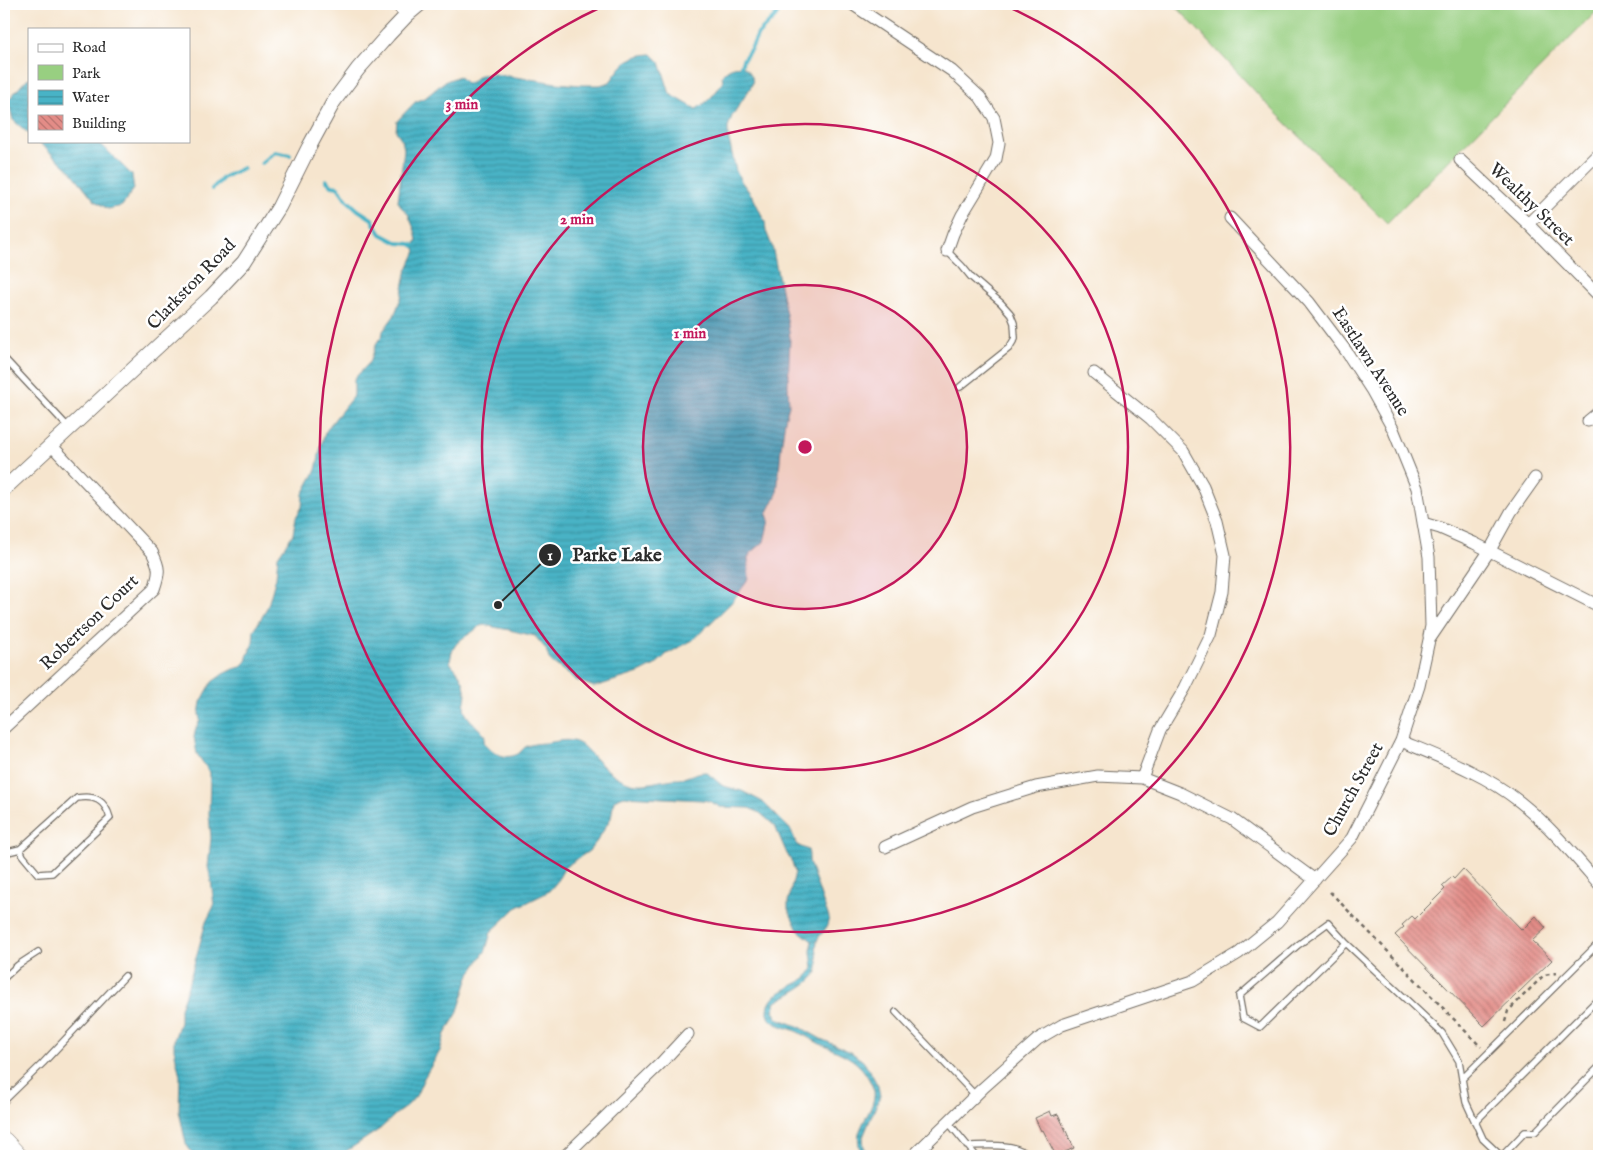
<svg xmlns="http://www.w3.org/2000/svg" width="1603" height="1160" viewBox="0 0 1603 1160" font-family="'IM FELL English',serif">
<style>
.green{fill:#98cf81;stroke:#627d56}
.water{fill:url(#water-rules);stroke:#3a6f78}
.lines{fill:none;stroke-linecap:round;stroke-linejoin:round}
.stream{stroke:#48b3c6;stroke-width:4}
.building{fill:url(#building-back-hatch)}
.service-casing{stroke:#726c64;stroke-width:8}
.minor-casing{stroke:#726c64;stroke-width:13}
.tertiary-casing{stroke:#726c64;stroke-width:16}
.primary-casing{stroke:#726c64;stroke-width:19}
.path{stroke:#726c64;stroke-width:2.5;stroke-dasharray:4 4;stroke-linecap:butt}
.service{stroke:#fff;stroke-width:5.5}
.minor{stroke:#fff;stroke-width:11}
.tertiary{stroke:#fff;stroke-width:14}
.primary{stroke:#fff;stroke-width:18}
.ring{fill:none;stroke:#c2185b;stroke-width:2.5}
.labels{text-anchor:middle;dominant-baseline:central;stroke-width:5;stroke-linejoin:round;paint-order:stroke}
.street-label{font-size:18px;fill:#2b2b2b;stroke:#fff}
.centre{fill:#c2185b;stroke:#fff;stroke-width:2.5}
.ring-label{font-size:15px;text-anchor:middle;font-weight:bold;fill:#c2185b;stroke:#fff;stroke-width:5;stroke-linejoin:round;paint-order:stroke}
.leader{fill:none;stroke:#2b2b2b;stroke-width:2}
.callout-dot{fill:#2b2b2b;stroke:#fff;stroke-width:2}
.mark-label{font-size:15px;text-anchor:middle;font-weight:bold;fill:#fff}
.callout-label{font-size:19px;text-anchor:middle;font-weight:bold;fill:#2b2b2b;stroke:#fff;stroke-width:5;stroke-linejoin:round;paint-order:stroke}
</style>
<defs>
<pattern id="water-rules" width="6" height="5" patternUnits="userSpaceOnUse" patternTransform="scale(1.25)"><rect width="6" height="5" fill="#48b3c6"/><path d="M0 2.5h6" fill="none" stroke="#3c92a1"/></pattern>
<pattern id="building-back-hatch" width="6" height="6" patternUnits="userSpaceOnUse" patternTransform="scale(1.25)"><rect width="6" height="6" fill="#e38c87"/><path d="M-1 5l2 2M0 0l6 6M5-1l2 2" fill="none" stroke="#b8736f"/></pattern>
</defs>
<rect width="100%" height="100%" fill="#fff"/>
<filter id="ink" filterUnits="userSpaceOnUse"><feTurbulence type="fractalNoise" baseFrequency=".02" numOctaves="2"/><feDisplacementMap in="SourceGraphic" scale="10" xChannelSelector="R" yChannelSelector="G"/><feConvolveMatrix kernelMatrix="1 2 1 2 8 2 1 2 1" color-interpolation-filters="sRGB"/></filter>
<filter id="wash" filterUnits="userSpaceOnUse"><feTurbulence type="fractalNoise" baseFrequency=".0096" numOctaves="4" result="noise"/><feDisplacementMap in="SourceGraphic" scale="20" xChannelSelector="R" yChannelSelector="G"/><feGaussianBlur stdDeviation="1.12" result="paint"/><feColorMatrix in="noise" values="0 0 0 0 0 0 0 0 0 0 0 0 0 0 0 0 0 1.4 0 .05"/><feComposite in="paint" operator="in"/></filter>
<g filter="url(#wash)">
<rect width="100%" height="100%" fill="#f6e5ce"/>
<path class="green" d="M 1174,4 L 1599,4 L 1599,9 L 1387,223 L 1265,102 Z"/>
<path class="water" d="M 652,54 L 660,62 L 670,94 L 696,109 C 707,103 717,92 723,81 L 722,76 C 726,68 736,65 744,67 C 751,72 755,79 751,87 L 732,116 L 728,127 L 728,136 L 736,171 L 741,181 L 753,197 L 765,222 L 766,231 L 772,246 L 787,319 L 790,338 L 788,386 L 789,405 L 785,420 L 781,449 L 777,494 L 767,514 L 769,520 L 764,542 L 750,554 L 748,558 L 749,579 L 731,603 L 693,640 L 667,654 L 655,665 L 639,673 L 594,687 L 576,680 L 552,662 L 549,659 L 546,649 L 535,636 L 509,630 L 484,625 L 480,626 C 464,640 453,638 450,662 C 452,666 455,667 457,671 C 461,676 464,683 465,689 C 468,697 462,705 465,712 C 470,722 479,727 485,736 L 484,742 C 493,752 503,761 518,754 C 521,752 523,748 527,746 C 532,744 540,743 546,743 C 560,741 571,737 583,746 C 598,761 614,781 637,784 C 647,785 657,781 668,780 C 672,779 676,779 679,779 C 689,777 696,772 706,772 L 723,786 L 742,791 L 763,802 L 791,830 L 797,845 L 808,850 C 810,855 808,860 810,865 C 817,882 821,900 829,917 C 828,922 827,928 823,932 C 821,935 818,937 817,941 C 815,952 819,959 818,968 C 817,982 787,995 776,1002 L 773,1011 L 777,1018 L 800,1027 L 821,1039 L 851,1052 L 863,1061 L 870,1071 L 878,1086 L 880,1096 L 863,1137 L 864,1147 L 869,1156 L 862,1156 C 860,1149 857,1142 859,1134 C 862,1120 879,1101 873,1088 C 862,1060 845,1055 820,1044 C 812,1040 804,1035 796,1031 C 789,1028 778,1026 772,1021 C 767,1017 767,1008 770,1003 C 777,987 807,985 813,968 L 811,952 L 812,941 L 798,930 L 788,909 L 788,902 L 795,872 L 792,862 L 787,854 L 775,826 L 760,813 L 749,808 L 720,807 L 709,801 L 702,800 L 624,796 L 614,800 L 611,818 L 597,841 L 589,851 L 565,867 L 556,883 L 548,892 L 516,908 L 491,932 L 486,950 L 470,974 L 457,1014 L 445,1034 L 440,1051 L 424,1078 L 416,1096 L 407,1106 L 396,1114 L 380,1129 L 339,1156 L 194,1156 L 186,1144 L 179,1111 L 180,1076 L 174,1049 L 174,1040 L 180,1022 L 180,1008 L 187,989 L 206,922 L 214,906 L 211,880 L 208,867 L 211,838 L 209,815 L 210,773 L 197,754 L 194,737 L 196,728 L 200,720 L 199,714 L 201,702 L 212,682 L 223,674 L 233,669 L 241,667 L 247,661 L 247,657 L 253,643 L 254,630 L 265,612 L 269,602 L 276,577 L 278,556 L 293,534 L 296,517 L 302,507 L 303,494 L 316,470 L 321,446 L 325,433 L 330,425 L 354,395 L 354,379 L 370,362 L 377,342 L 382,337 L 383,331 L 394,316 L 401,298 L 406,273 L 416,251 L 414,246 L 417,240 L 415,231 L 408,214 L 402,208 L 398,201 L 404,149 L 402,140 L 396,131 L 397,121 L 415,102 L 425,98 L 444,82 L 459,76 L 466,83 L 471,82 L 480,75 L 494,74 L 557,83 L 581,85 L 600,85 L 610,82 C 622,65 628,55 652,54 Z
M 28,78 L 29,78 L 29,134 L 13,120 L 8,100 Z
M 37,141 L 98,141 L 132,175 L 134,189 L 122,206 L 108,209 L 95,201 L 70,170 Z"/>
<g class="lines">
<path class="stream" d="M 741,66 L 743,60 L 752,47 L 758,34 L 775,17 L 784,4
M 262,163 L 275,152 L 290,155
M 326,180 L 332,186 L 338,187 L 347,200 L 358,210 L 372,219 L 375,225 L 381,234 L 398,243 L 411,244 L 414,246
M 212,189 L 224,177 L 243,168"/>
</g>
<g id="blocks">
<path class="building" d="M 1463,869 L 1522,930 L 1536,916 L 1546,928 L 1532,941 L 1552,960 L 1484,1026 L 1395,935 L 1404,927 L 1402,925 L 1412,916 L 1415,919 L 1445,889 L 1442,886 L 1452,877 L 1454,879 Z
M 1050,1111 L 1052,1116 L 1058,1114 L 1074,1148 L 1056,1156 L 1043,1130 L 1041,1131 L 1035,1118 Z"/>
</g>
</g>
<g filter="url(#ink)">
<use href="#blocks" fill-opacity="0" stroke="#726c64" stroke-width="1"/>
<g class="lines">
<g class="service-casing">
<path id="service" d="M 947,251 L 962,266 L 971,277 L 1001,303 L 1010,313 L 1014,323 L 1015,338 L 1009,348 L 960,387
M 4,358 L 69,428
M 4,853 L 20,849 L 77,798 C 95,795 105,800 110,818 L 52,873 L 38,874 L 23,856 L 20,849
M 1346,943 L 1260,1027 L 1243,1018 L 1239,996 L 1298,945 L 1328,923 L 1346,943 L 1442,1033 L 1459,1061 L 1466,1102 L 1483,1139 L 1501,1156
M 4,978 L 18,965 L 38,952
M 896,1012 L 976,1096
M 1462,1079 L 1599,943
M 4,1101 L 43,1063 L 125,976
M 948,1122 L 976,1156
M 1475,1122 L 1599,998
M 967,1146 C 983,1146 1018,1142 1028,1156
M 1502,1156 L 1525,1132 L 1535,1132 L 1599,1067"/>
</g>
<g class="minor-casing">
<path id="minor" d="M 396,4 L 407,15
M 852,4 L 952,71 L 980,97 L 994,118 L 999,143 L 996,159 L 962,215 L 953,234 L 947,251
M 1460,160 L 1528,224 L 1599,296
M 1230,218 L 1309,302 L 1346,351 L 1372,391 L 1393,429 L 1417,488 L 1429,557 L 1431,626 L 1429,636
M 1528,224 L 1599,153
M 1588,421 L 1599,412
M 1423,523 L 1440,528 L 1474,543 L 1599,606
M 4,728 L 154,589 C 160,572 160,568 152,552 L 52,446
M 1401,741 C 1442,758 1485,774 1520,802 C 1549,825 1574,855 1599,884
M 1142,778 L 1180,793 L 1232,819 L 1315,880
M 885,847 L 972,807 L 1036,787 L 1098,776 L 1142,778 L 1160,730 L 1185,688 L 1211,635 L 1222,592 L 1225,555 L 1217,521 L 1203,486 L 1183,451 L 1151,419 L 1094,373
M 565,1156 L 661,1063 L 688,1034
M 913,1156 L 983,1088 L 1038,1039 L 1062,1025 L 1193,981 L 1239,953 L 1277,922 L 1352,838 L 1401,741 L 1419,686 L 1429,640 L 1490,550 L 1511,512 L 1535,478"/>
</g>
<g class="tertiary-casing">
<path id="tertiary" d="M 4,489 L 211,297 L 244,262 L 279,207 L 309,147 L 334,101 L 358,69 L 388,35 L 407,15 L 420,4"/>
</g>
<g class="primary-casing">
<path id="primary" d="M 4,1141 L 18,1156"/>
</g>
<path class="path" d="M 1330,892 L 1481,1047
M 1505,1022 L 1508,1011 L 1544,975 L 1556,973"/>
<use href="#service" class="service"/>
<use href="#minor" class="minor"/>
<use href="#tertiary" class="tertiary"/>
<use href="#primary" class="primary"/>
</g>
</g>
<circle cx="805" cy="447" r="162" fill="#c2185b" fill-opacity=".12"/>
<g class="ring">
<circle cx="805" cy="447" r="162"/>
<circle cx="805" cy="447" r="323"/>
<path d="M1002 4A485 485 0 1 1 608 4"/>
</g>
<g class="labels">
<g class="street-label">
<text transform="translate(1531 205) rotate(44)">Wealthy Street</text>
<text transform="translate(192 285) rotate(-46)">Clarkston Road</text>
<text transform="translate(1370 362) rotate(57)">Eastlawn Avenue</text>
<text transform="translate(90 623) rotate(-44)">Robertson Court</text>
<text transform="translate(1354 790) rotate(-61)">Church Street</text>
</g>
</g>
<circle cx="805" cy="447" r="8" class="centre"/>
<g class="ring-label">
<text x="462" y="109">3 min</text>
<text x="577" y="224">2 min</text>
<text x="690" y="338">1 min</text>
</g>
<path class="leader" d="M498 605L550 555"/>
<g class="callout-dot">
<circle cx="498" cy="605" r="5"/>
<circle cx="550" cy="555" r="12"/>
</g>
<g class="mark-label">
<text x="550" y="560">1</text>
</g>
<g class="callout-label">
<text x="617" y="561">Parke Lake</text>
</g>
<rect width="1603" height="1160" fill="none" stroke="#fff" stroke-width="20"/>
<rect x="28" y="28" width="162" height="115" fill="#ffffff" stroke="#aaaaaa"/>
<rect x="38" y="44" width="25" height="8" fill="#ffffff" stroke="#aaaaaa"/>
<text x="72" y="52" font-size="15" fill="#2b2b2b">Road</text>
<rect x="38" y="65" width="25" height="15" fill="#98cf81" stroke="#aaaaaa"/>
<text x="72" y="78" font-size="15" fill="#2b2b2b">Park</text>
<rect x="38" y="90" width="25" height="15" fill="url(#water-rules)" stroke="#aaaaaa"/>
<text x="72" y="102" font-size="15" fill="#2b2b2b">Water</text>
<rect x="38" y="115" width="25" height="15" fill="url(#building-back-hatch)" stroke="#aaaaaa"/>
<text x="72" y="128" font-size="15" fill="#2b2b2b">Building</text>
</svg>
